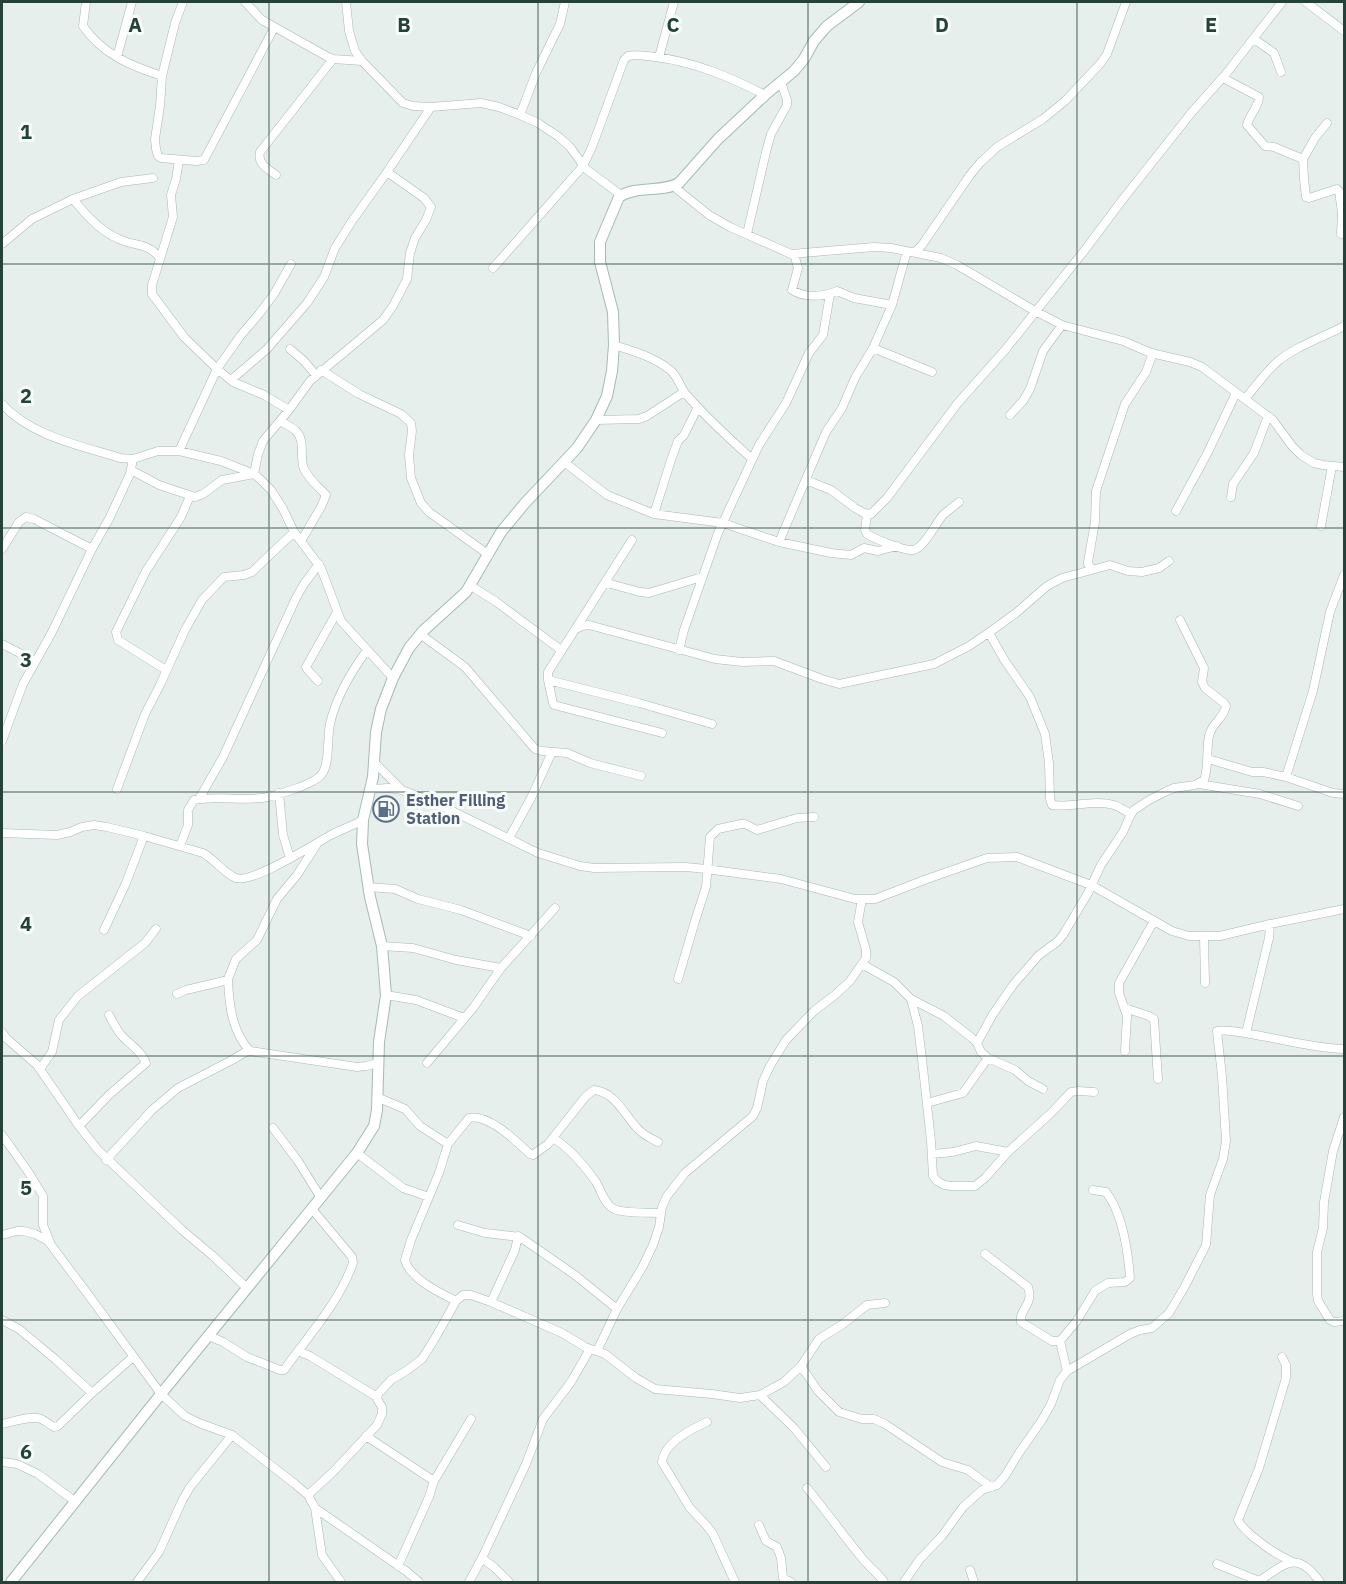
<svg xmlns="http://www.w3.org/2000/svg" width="1346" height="1584" viewBox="0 0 1346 1584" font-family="'IBM Plex Sans',sans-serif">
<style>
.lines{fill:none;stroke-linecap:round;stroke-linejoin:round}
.street-casing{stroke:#a8b8b2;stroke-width:9}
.secondary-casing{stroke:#a4bbb3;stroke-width:12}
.street{stroke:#fff;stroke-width:8}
.secondary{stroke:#fff;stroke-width:10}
.grid{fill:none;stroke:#24423a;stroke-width:1.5;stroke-opacity:0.55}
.labels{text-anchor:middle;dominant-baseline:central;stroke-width:6;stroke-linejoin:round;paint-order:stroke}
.service-label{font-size:16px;font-weight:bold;fill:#4e5e75;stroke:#f7fbf9;text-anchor:start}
.grid-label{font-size:20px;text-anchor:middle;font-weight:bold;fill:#24423a;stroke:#f7fbf9;stroke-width:6;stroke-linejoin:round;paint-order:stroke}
</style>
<rect width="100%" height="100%" fill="#e6efeb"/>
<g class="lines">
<g class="street-casing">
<path id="street" d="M 86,2 L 83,26 C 102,54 131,66 162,76
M 183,2 L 175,23 L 162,76 L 160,106 L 155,139 L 156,149 L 158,156 L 161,158 L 196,161 L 204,160 L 274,28
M 245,2 L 262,20 L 328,57 L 333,59 L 362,61
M 346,2 L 349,31 L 355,51 L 362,61 L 403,103 L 413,106 L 431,107 L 481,103 L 499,107 L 520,115 L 538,123 L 559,137 L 570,147 L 586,169 L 621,195
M 1306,2 L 1344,31
M 1254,39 L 1274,53 L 1281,72
M 117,57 L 132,2
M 659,57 L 674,2
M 1223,78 L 1259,97 C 1259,107 1249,115 1247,125 L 1265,146 L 1274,147 L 1303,159 L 1304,179 L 1306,197 L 1309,198 L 1334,190 L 1337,189 L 1339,191 L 1342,213 L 1341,234
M 520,115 L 536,73 L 560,24 L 565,2
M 1303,159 L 1315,138 L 1327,123
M 179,160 L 176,179 L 171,195 L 173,217 L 152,285 L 152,294 L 184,337 L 217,369 L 233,382 L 264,395 L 289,410
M 276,175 C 268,169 257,164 260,152 L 333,59
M 673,186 L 709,215 L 730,227 L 791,254 L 874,247 L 891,248 L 941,258 L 957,265 L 1035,311 L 1062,325 L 1123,341 L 1151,353 L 1190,362 L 1202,367 L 1273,420 L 1292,446 L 1301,455 L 1314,463 L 1323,465 L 1344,467
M 73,199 C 86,215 100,231 119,239 C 136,247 147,242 160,258
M 747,234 L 766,152 L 771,134 L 787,105 L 787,100 L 781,82
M 2,244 L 32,219 L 73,199 L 121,182 L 153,178
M 915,252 L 922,245 L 970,175 L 980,163 L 997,147 L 1043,119 L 1065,101 L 1100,64 L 1107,54 L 1126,2
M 794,254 L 798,268 L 792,290 C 804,298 824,297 837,291 L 854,298 L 892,305
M 493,268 L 583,166 L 592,147 L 624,60 L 628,56 C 637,54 646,56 655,57 C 695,62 730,77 765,95
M 614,345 C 633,351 654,357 670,370 C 677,375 680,386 685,393 C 705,417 729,438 752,459
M 873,348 L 932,372
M 290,349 L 304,361 L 316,375
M 321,370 L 359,394 L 401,414 L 411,423 L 412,431 L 409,455 L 411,478 L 421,503 L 429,512 L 489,555
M 231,380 L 267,349 L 307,303 L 324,277 L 335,248 L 352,221 L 387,172 L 431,107
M 1245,399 C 1255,387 1265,373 1277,362 C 1296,346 1322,338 1344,326
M 2,404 C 31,436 79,445 120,458 L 133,459 L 158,451 L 179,451 L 221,461 L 254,474 L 261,480 L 271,490 L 283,509 L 294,532 L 321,568 L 341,621 L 393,678
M 1010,415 L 1023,401 L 1030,389 L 1043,351 L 1062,325
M 596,420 L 639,419 L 647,416 L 684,392
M 280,421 C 285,424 292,427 296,431 C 306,441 299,457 304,469 C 309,480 319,487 326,495 L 321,507 L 301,541
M 179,451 L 217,369 L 241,335 L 259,314 L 274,294 L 291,264
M 564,462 L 607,495 L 654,514 L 723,523 L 779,542 L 831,553 L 851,555 L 864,548 L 878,551 L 897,546
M 131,470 L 159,485 L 195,497 L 203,494 L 222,480 L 254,474 L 258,454 L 263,441 L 289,410 L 310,381 L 383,320 L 393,306 L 407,279 L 410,253 L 415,238 L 426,220 L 431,207 L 424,198 L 387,172
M 806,480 L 831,490 L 855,508 L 864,513 L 871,514 L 887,498 L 957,404 L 1005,350 L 1084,251 L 1123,199 L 1192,112 L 1225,75 L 1282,2
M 1231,497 L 1233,484 L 1254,453 L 1268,416
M 1176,511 L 1207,454 L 1236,393
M 654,514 L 671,460 L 678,441 L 684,435 L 698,407
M 867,514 L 865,530 L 867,534 C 875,539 904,551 913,550 C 924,549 936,522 944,514 C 949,510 954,506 959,502
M 1321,526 L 1332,466
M 632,540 L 548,672 L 548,680 L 553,703 L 554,705 L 662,733
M 779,542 L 826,432 L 842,408 L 855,378 L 873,348 L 892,305 L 907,251
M 2,549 L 19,522 L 26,517 L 34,519 L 92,549
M 1092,569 L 1088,564 L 1088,562 L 1095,522 L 1096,491 L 1125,404 L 1146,372 L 1153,353
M 607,583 L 640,592 L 649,593 L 702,577
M 471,586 L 495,601 L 561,650
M 576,629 L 582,626 L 589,625 L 715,659 L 742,662 L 774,661 L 822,679 L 839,684 L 934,664 L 969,646 L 994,629 L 1016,613 L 1047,586 L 1062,578 L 1110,565 L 1128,571 L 1142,572 L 1159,568 L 1169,561
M 989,633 L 1005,661 L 1030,697 L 1045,734 L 1049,763 L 1050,799 L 1052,805 C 1072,808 1094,799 1114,805 C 1120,807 1125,811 1131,814
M 420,634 L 465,667 L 535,749 L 542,751 L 567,753 L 590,763 L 641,776
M 2,644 L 35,661
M 679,650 L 684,630 L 718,533 L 759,445 L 786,403 L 809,353 L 823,335 L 830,294
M 166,670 L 118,640 L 116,632 L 146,571 L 181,517 L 190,496
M 548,680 L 639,703 L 712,724
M 318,681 L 307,669 L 306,667 L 337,612
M 2,741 L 23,684 L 51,634 L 92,549 L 109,519 L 130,474 L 133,459
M 1208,759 L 1252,772 L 1263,772 L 1286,777 L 1333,793 L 1344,794
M 374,762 L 402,790
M 1286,777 L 1313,691 L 1330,612 L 1344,575
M 1199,784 L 1260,794 L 1298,806
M 117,789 L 145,714 L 160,685 L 185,630 L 202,600 L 224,577 L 244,575 L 252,572 L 294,532
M 371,789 L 388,788 L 402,790 L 442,806 L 538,853 L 580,866 L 594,868 L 686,867 L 706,869 L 781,879 L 855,899 L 875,899 L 927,879 L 987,858 L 1017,857 L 1091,885 L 1172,931 L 1189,936 L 1220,936 L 1270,924 L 1344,909
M 279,793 L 283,835 L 290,858
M 199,799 L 223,757 L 296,598 L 304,584 L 319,564
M 2,833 L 57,835 L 70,832 L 82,827 L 94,825 L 107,827 L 144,836 L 203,853 C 214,859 226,875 236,878 C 252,884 313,845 329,836 C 340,830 352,826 363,820
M 509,838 L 531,798 L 552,752
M 180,846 L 188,825 L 188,810 L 194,800 C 218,795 243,802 268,797 C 280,794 315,784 322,774 C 330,763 327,737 330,724 C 336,697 351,672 367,650
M 368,887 L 395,889 L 418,899 L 461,910 L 531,936
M 104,930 L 126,883 L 144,836
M 1204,937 L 1205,983
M 382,946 L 413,948 L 456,960 L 501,968
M 862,964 L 894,982 L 911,999 L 918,1026 L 923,1068 L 931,1141 L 933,1176 L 937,1181 L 944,1185 L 952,1186 L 975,1186 L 985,1178 L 1008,1152 L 1051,1113 L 1071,1092 L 1078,1091 L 1094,1092
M 228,979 C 229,1005 232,1032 250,1051 L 357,1067 L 366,1066 L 378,1063
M 678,979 L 695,921 L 706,887 L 710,837 L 718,829 L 741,824 L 745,824 L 757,830 L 797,818 L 814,817
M 177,994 L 186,990 L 224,981 L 228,979 L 236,959 L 257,940 L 277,899 L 297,875 L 317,844
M 386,995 L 416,1000 L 464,1018
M 911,999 L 944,1016 L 972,1038 L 977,1043 L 981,1052 L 988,1058 L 1015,1070 L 1028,1081 L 1043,1089
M 1125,1008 L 1149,1016 L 1154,1019 L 1158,1079
M 2,1032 L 6,1038 L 37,1065 L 79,1126 L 98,1150 L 182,1230 L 213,1256 L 247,1288
M 1246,1033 L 1269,938 L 1270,924
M 977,1043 L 993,1014 L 1013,985 L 1039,955 L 1057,942 L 1063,935 L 1088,893 L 1101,865 L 1123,832 L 1130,816 L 1134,810 L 1149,800 L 1167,791 L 1174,788 L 1195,785 L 1204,780 C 1209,766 1206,751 1209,736 C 1211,724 1224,718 1226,706 L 1224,703 L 1205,688 L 1202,682 L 1204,668 L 1180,620
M 1125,1051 L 1127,1016 L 1119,993 L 1119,983 L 1154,921
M 427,1063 L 473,1008 L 501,968 L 555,908
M 40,1069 L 52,1052 L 59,1020 L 78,996 L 145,943 L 156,929
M 379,1098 L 405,1109 L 420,1126 L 448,1144
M 927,1103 L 963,1093 L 988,1058
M 1344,1117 L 1333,1151 L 1324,1202 L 1323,1228 L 1317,1252 L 1317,1293 L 1318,1301 L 1330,1320 L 1334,1322 L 1344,1321
M 79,1126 L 110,1094 L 146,1063 C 142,1052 131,1045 123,1037 C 117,1031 113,1022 109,1015
M 273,1128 L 298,1161 L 321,1198
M 2,1135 L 27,1170 L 43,1196 L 43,1225 L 50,1242
M 553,1138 C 571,1149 584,1165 596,1182 C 601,1190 604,1204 614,1209 C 625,1214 648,1212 661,1213
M 357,1153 L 403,1188 L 429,1197
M 932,1154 L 953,1152 L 976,1146 L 1008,1152
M 106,1160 L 152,1110 L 178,1088 L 232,1060 L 249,1050
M 458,1225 L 485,1233 L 520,1237 L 575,1275 L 617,1309
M 2,1235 L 17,1231 L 23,1231 L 35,1234 L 48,1241 L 90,1297 L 161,1394 L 185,1416 L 199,1423 L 232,1435 L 295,1484 L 308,1495 L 315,1508 L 322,1555 L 341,1582
M 985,1254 L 1028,1287 C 1034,1306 1019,1308 1021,1322 L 1052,1341 L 1060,1341 L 1076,1322 L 1095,1291 L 1108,1283 L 1125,1282 L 1130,1278 C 1128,1251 1123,1214 1106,1192 L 1093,1190
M 456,1301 C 440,1293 410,1279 405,1260 L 411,1240 L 439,1173 L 448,1144 L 469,1118 C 488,1113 517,1142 530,1154 L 533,1155 L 548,1144 L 586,1096 L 594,1090 C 615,1092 624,1114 637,1128 C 643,1135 650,1138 658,1142
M 491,1302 L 515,1250 L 518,1236
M 2,1320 L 19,1329 L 55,1359 L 92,1393
M 209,1336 L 223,1342 L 247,1357 L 280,1370 L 284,1370 C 308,1336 339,1303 353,1263 L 352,1257 L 312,1209
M 1060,1341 L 1067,1371
M 298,1351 L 310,1356 L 377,1397
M 597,1351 L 617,1309 L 642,1268 L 653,1245 L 659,1227 L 662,1207 L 667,1196 L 685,1173 L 753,1116 L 757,1108 L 763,1081 L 770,1066 L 786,1040 L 814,1011 L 836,994 L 850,981 L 866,958 L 866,950 L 858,922 L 862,899
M 1282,1357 L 1286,1365 L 1286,1378 L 1259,1468 L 1238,1520 C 1241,1527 1246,1530 1251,1535 C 1267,1548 1274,1553 1293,1562
M 801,1366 L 818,1391 L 839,1412 L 862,1419 L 874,1419 L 885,1424 L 942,1462 L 968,1470 L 991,1487
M 760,1395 L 794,1428 L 826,1467
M 707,1422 C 691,1429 664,1443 662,1462 L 690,1508 L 707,1526 L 713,1534 L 735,1582
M 2,1424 C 13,1422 30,1415 41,1419 C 46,1421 50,1425 54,1427 L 58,1426 L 92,1393 L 133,1357
M 366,1436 L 434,1481
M 2,1462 L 17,1464 L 38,1474 L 76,1502
M 807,1488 C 826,1511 843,1535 862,1558 C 869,1567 878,1573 884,1582
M 308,1495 L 333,1472 L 377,1425 L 382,1414 L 382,1407 L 377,1399 L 378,1394 L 391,1380 L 406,1371 L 422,1359 L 434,1340 L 456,1301 L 463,1295 L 471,1295 L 491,1302 L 562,1333 L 585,1347 L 605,1354 L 636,1378 L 655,1389 L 712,1394 L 740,1398 L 760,1395 L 784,1382 L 801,1366 L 819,1339 L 843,1324 L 867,1305 L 885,1303
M 315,1508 L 406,1571 L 419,1582
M 759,1525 L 766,1541 L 777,1547 L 781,1558 L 783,1578 L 791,1582
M 482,1558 L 495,1568 L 509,1582
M 1217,1564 L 1259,1581
M 398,1566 L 429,1497 L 434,1481 L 471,1419
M 970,1570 L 974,1582
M 137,1582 L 159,1552 L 182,1501 L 190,1487 L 232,1435
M 469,1582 L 482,1558 L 526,1464 L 543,1419 L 571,1382 L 590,1349
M 904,1582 L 920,1559 L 942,1536 L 963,1507 L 982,1490 L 997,1485 L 1005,1476 L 1019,1453 L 1042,1420 L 1051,1404 L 1060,1380 L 1067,1371 L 1130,1334 L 1140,1330 L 1152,1328 L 1169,1313 L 1184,1288 L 1206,1245 L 1210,1195 L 1223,1159 L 1226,1141 L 1222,1076 L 1217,1031 C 1227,1029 1239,1032 1250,1034 C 1282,1039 1312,1048 1344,1049
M 1258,1582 C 1286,1563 1297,1550 1320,1582"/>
</g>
<g class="secondary-casing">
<path id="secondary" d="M 11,1582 L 161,1394 L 357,1153 L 374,1126 L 377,1110 L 379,1042 L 386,995 L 382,946 L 370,897 L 362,844 L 363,820 L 373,777 L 376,732 L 381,709 L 393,678 L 409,648 L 423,631 L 466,592 L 501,532 L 525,503 L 577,448 L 596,420 L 607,396 L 612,371 L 614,345 L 613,312 L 600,262 L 600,242 L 619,197 C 636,185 662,193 679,183 L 718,139 L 765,95 L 794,71 L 804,59 L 814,41 L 827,26 L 859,2"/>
</g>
<use href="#street" class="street"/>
<use href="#secondary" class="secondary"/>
</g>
<path class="grid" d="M 269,2 L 269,1582M 538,2 L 538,1582M 808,2 L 808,1582M 1077,2 L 1077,1582M 2,264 L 1344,264M 2,528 L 1344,528M 2,792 L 1344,792M 2,1056 L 1344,1056M 2,1320 L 1344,1320"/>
<defs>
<g id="fuel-ring" transform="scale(1.35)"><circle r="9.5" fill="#f7fbf9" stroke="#5c6f8a" stroke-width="1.5"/><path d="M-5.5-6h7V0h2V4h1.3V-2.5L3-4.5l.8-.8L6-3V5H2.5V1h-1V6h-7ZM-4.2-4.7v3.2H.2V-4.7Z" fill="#5c6f8a"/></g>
</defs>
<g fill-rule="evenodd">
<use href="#fuel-ring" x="386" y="809"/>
</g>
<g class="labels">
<g class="service-label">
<text x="406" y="800">Esther Filling<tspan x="406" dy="18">Station</tspan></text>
</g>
</g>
<g class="grid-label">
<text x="135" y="32">A</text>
<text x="404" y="32">B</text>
<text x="673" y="32">C</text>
<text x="942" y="32">D</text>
<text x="1211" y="32">E</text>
<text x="26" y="139">1</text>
<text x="26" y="403">2</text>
<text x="26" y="667">3</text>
<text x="26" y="931">4</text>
<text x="26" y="1195">5</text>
<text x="26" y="1459">6</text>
</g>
<rect width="1346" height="1584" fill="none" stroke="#24423a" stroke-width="6"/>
</svg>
